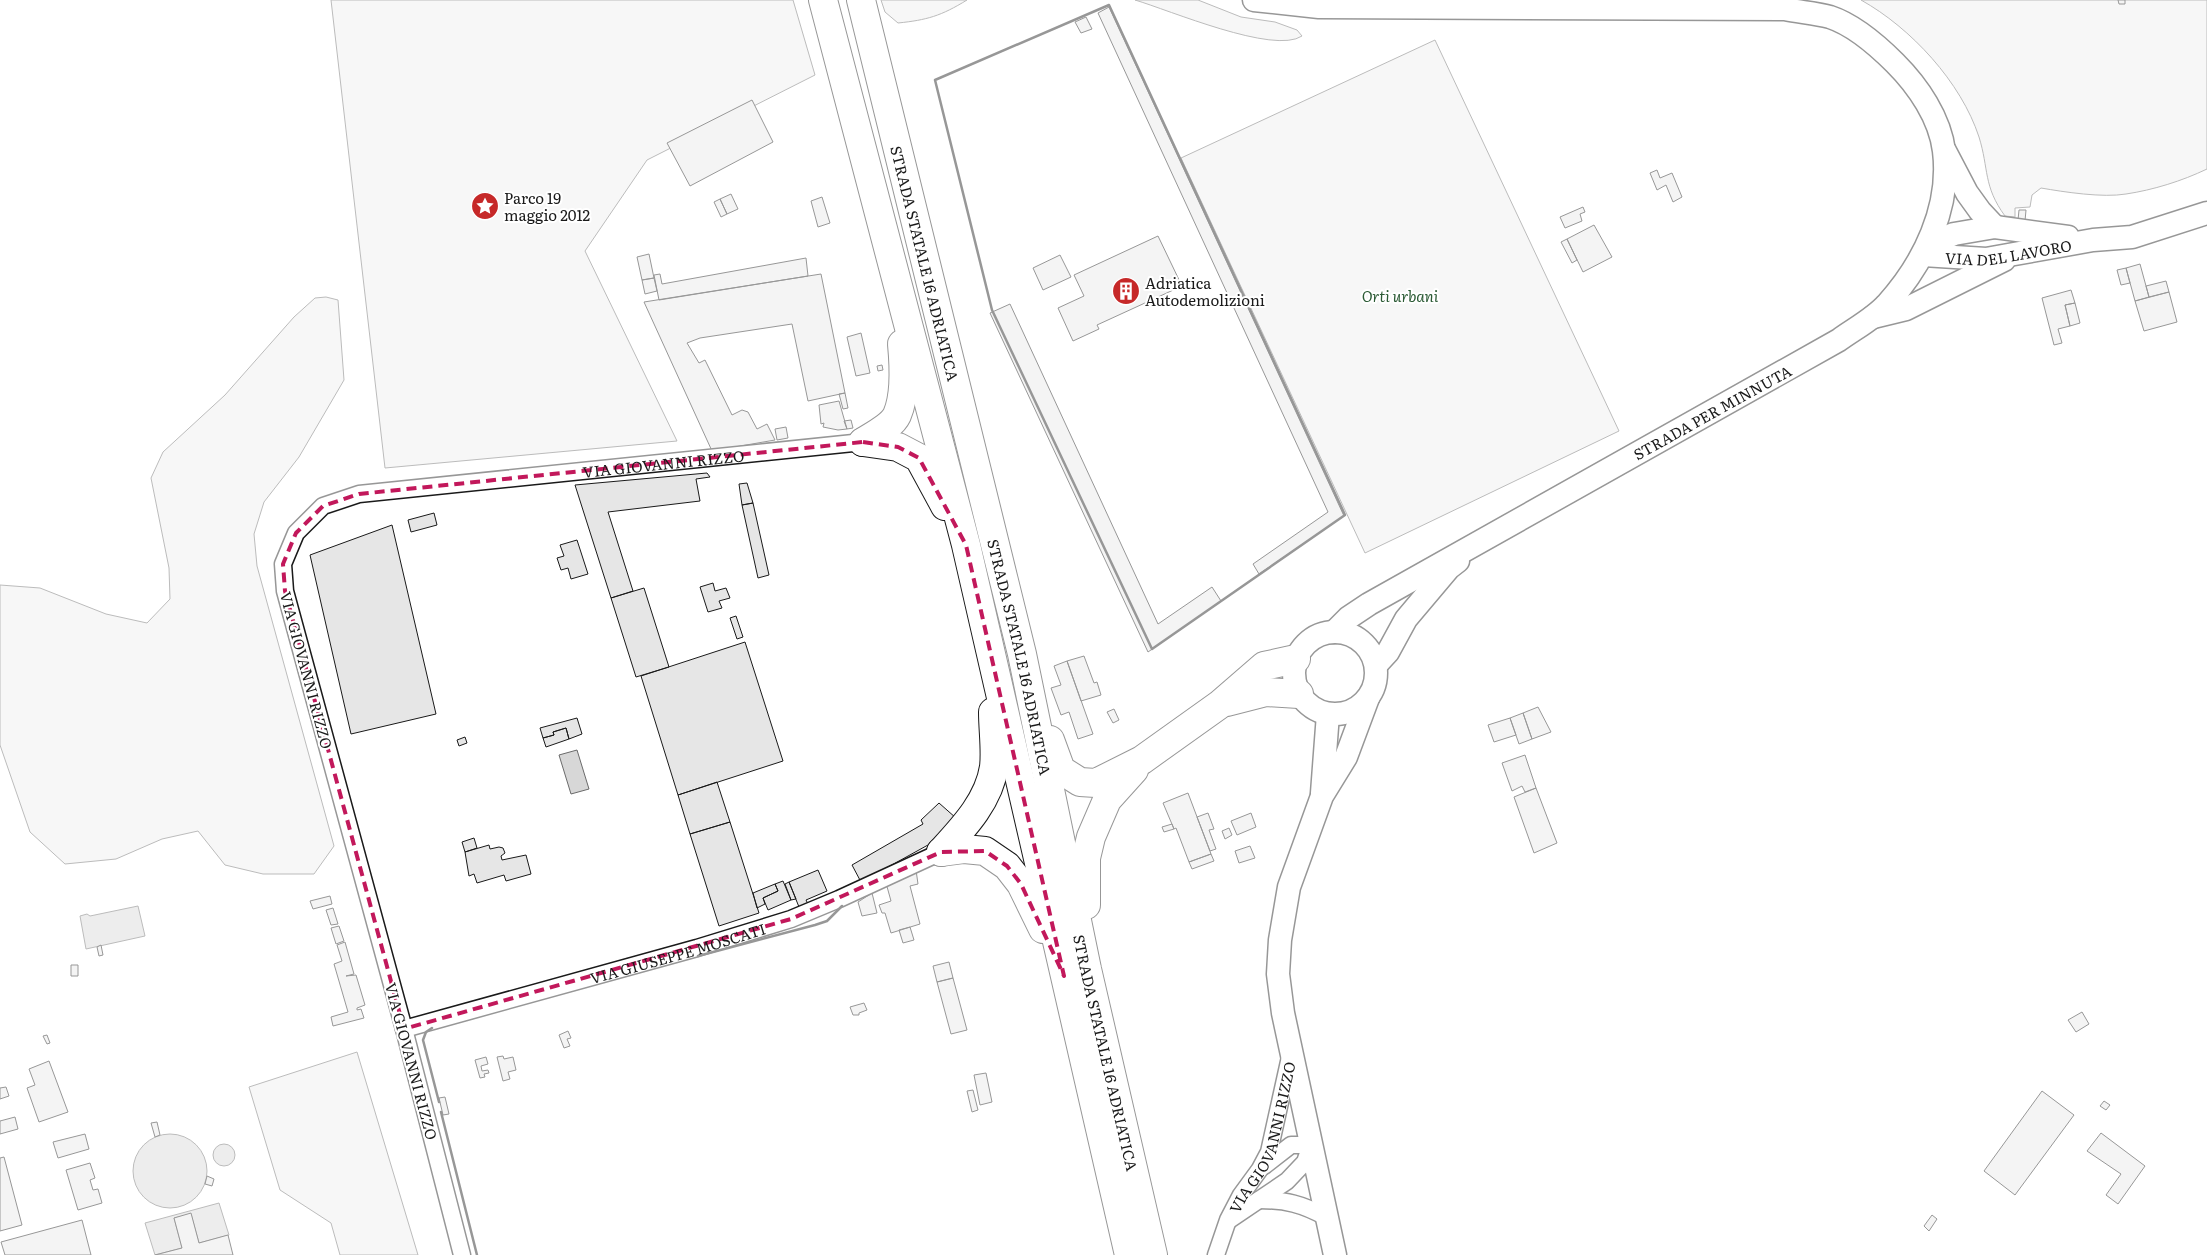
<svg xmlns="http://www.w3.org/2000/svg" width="2207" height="1255" viewBox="0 0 2207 1255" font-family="Literata,serif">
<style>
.green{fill:#ededed;stroke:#6a6a6a}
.water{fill:#d7d7d7;stroke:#6a6a6a}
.building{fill:#e6e6e6;stroke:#1a1a1a}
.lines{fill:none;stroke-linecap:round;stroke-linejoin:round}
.street-casing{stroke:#1a1a1a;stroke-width:19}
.secondary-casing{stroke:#1a1a1a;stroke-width:25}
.highway-casing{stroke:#1a1a1a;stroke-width:30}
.street{stroke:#fff;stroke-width:16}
.secondary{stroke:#fff;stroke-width:22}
.highway{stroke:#fff;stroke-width:28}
.wall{stroke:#1a1a1a;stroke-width:2.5}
.marked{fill:none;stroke:#c2185b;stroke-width:4;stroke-dasharray:10 6;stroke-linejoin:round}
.labels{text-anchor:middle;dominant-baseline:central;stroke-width:4;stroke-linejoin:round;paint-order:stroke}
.poi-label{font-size:15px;fill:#1a1a1a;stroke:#fff;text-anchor:start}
.street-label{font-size:15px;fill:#1a1a1a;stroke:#fff}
.park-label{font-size:15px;font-style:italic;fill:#2b5a34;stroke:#fff}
</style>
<rect width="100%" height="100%" fill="#fff"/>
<path class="green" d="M 331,0 L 793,0 L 815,75 L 647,160 L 585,251 L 677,441 L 385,468 Z
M 881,0 L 967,0 C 941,16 927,20 898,23 L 885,12 Z
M 1135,0 L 1198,0 L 1241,17 L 1275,22 L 1297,30 L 1302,36 C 1274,55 1169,10 1135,0 Z
M 1861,0 L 2207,0 L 2207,169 C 2182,181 2153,190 2126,194 C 2103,198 2064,192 2041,188 L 2032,195 L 2030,207 L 2015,208 L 2015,217 L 2005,216 C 1983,186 1989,169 1979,137 C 1961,82 1911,28 1861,0 Z
M 1435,40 L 1619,431 L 1365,553 L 1181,158 Z
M 326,297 L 338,300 L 344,380 L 299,457 L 264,502 L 254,534 L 257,566 L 334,846 L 314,874 L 263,874 L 225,865 L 198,831 L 162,839 L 116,859 L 65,864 L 30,832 L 0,745 L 0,585 L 40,588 L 106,614 L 147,623 L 170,599 L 169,568 L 151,478 L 163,452 L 225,395 L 294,317 L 315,298 Z
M 357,1052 L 418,1255 L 340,1255 L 331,1223 L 280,1190 L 249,1087 Z"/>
<path class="water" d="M 577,750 L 589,789 L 571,794 L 559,755 Z
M 138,906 L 145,936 L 86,949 L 80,916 L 87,914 L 90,916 Z
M133 1171a37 37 0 1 1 74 0a37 37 0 1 1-74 0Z
M213 1155a11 11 0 1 1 22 0a11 11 0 1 1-22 0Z
M 219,1203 L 229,1235 L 199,1243 L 191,1214 L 174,1218 L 182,1248 L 155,1255 L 145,1223 Z"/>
<path class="building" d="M 2118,0 L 2125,0 L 2125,4 L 2119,4 Z
M 1109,7 L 1344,516 L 1259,574 L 1253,564 L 1328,512 L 1098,13 Z
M 1086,17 L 1092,29 L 1081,33 L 1075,22 Z
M 752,100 L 773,142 L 690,186 L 667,143 Z
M 1657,170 L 1660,178 L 1672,173 L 1682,197 L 1673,202 L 1666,185 L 1657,190 L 1650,173 Z
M 731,194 L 738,209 L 727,214 L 720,199 Z
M 822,197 L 830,223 L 818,227 L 811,201 Z
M 720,199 L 727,214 L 721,217 L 714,202 Z
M 1583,207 L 1585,212 L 1580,214 L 1582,221 L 1565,228 L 1560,217 Z
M 2019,210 L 2026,210 L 2025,221 L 2018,220 Z
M 1594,225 L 1612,257 L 1583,272 L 1567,239 Z
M 1158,236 L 1182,286 L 1097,325 L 1099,329 L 1073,341 L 1058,308 L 1084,296 L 1074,275 Z
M 1567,239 L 1577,260 L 1572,263 L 1561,242 Z
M 649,254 L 654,278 L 642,280 L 637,257 Z
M 1060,255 L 1071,277 L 1043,290 L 1033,268 Z
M 806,258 L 808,276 L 659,300 L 654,275 L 660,274 L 662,284 Z
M 2140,264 L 2149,297 L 2135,301 L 2126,268 Z
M 2126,268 L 2130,283 L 2121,285 L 2117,270 Z
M 821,274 L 845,393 L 808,401 L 792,324 L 700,338 L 687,343 L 699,363 L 705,360 L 732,415 L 742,410 L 748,412 L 757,429 L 767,424 L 775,440 L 712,451 L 644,302 Z
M 654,278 L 657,291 L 645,294 L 642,280 Z
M 2166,281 L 2169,292 L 2149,297 L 2146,286 Z
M 2071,290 L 2075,303 L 2065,305 L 2070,326 L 2058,329 L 2062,343 L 2054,345 L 2042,298 Z
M 2169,292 L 2177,322 L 2144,331 L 2135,301 Z
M 2075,303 L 2080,323 L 2070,326 L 2065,305 Z
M 1010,304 L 1158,624 L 1212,587 L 1221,601 L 1148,652 L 990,313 Z
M 861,333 L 870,373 L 856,376 L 847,337 Z
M 882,365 L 883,370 L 878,371 L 877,366 Z
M 845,393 L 848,408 L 843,409 L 839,394 Z
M 839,401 L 847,429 L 838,430 L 823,427 L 824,423 L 821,424 L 819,405 Z
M 851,420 L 853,428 L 847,429 L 844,421 Z
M 786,427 L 788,438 L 777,440 L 775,429 Z
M 707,473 L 710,477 L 696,479 L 700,501 L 608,512 L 633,591 L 611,598 L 575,485 Z
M 747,483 L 753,503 L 742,505 L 739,484 Z
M 753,503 L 769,575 L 758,578 L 742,505 Z
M 434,513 L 437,525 L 411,532 L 408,520 Z
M 392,525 L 436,714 L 351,734 L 310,555 Z
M 577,540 L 588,574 L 571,579 L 568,568 L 561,570 L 557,558 L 564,556 L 560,545 Z
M 713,583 L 715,591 L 726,588 L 730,598 L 719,601 L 722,608 L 708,612 L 700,587 Z
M 644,588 L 669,667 L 636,677 L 611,598 Z
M 736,616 L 743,637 L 737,639 L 730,618 Z
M 745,642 L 783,761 L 678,795 L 641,676 Z
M 1084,656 L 1094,683 L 1097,682 L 1101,695 L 1081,701 L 1067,661 Z
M 1067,661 L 1093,734 L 1078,739 L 1069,712 L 1061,715 L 1051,688 L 1061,685 L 1054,666 Z
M 1538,707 L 1551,732 L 1532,739 L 1523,713 Z
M 1114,709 L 1119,720 L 1113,723 L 1107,712 Z
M 1523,713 L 1532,739 L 1519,744 L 1510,718 Z
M 577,718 L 582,734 L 569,739 L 566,728 L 553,732 L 554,735 L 543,738 L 540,728 Z
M 1510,718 L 1516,735 L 1494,742 L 1488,725 Z
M 566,728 L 569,739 L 546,747 L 543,738 L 554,735 L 553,732 Z
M 465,737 L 467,743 L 459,746 L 457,740 Z
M 1525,755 L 1536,788 L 1525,792 L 1522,786 L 1512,791 L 1502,763 Z
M 717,782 L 730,822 L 690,834 L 678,795 Z
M 1536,788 L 1557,843 L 1534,853 L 1514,797 Z
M 1188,793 L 1211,854 L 1189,862 L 1176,828 L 1174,829 L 1163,803 Z
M 939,803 L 956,818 L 937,840 L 861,882 L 852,865 L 923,824 L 921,820 Z
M 1208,813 L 1214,829 L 1209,830 L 1216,849 L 1210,851 L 1197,817 Z
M 1251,813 L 1256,827 L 1237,835 L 1231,821 Z
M 730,822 L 759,913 L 719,926 L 690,834 Z
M 1172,824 L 1174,829 L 1164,832 L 1162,827 Z
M 1229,828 L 1232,835 L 1225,839 L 1222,831 Z
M 474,838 L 477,848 L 465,852 L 462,842 Z
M 489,845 L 490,849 L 499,847 L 503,848 L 505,853 L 501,856 L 502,860 L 526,855 L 531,874 L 506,881 L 504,875 L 477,883 L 474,874 L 469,876 L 465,852 Z
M 1250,846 L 1255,858 L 1239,863 L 1235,851 Z
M 1211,854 L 1214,861 L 1192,869 L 1189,862 Z
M 818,870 L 827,891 L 806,900 L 808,904 L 799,907 L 789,882 Z
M 916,870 L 918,884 L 910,886 L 920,924 L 891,933 L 885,913 L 882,913 L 879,905 L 891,901 L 886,883 Z
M 783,881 L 791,900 L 768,910 L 763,898 L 778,891 L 775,884 Z
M 789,882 L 796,899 L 791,900 L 785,884 Z
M 775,884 L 778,891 L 763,898 L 765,904 L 757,908 L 753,893 Z
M 872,893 L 877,913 L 862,916 L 858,902 Z
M 330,896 L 332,904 L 313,909 L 310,901 Z
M 333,908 L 338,924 L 331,925 L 326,910 Z
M 339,926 L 344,941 L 336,944 L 331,928 Z
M 910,927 L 914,940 L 903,943 L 899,930 Z
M 345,942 L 354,974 L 346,976 L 356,975 L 365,1005 L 357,1008 L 357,1010 L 361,1009 L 364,1018 L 333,1026 L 331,1017 L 348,1012 L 334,964 L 342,961 L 337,945 Z
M 101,945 L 103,955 L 99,956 L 97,947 Z
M 949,962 L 953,978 L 937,982 L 933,966 Z
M 71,965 L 78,965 L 78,976 L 71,976 Z
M 953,978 L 967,1030 L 951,1034 L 937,982 Z
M 864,1003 L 867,1010 L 859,1013 L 859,1015 L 853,1015 L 850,1007 Z
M 2082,1012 L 2089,1024 L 2076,1032 L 2068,1020 Z
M 568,1031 L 571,1038 L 567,1039 L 570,1046 L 564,1048 L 559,1035 Z
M 47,1035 L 50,1043 L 47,1044 L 43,1036 Z
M 503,1056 L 504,1059 L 513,1057 L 516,1070 L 508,1072 L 510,1079 L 503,1081 L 497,1057 Z
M 486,1057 L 488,1064 L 481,1066 L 482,1071 L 488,1070 L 489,1073 L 484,1074 L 485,1077 L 480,1078 L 475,1060 Z
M 49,1061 L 68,1112 L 39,1122 L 27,1088 L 35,1085 L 29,1069 Z
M 986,1073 L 992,1102 L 980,1105 L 974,1075 Z
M 6,1087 L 9,1096 L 0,1099 L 0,1088 Z
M 973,1090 L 978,1110 L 972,1112 L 967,1091 Z
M 2042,1091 L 2074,1115 L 2015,1195 L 1984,1171 Z
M 445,1097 L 449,1114 L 443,1115 L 439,1098 Z
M 2104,1101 L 2110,1105 L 2106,1110 L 2100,1106 Z
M 15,1117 L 18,1129 L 0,1134 L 0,1121 Z
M 157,1122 L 160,1135 L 155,1137 L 151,1123 Z
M 2101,1133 L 2145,1166 L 2118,1204 L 2106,1195 L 2121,1174 L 2087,1151 Z
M 85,1134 L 89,1149 L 58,1158 L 53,1142 Z
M 4,1157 L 22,1225 L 0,1231 L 0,1158 Z
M 90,1163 L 95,1178 L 90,1180 L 93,1190 L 98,1189 L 102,1203 L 78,1210 L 66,1170 Z
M 207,1176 L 214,1179 L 212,1186 L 205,1184 Z
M 191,1213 L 199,1243 L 228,1235 L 233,1255 L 155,1255 L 182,1248 L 174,1218 Z
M 1932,1215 L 1937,1219 L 1929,1231 L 1924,1226 Z
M 82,1220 L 91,1255 L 5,1255 L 1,1242 Z"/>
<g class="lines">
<g class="street-casing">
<g id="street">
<path id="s1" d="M 404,1029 L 697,948 L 791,919 L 839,899 L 941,852"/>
<path d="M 1259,1200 C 1286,1200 1302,1204 1326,1217"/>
<path d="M 1229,1220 L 1287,1181 L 1305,1162 L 1311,1145 L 1291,1145 L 1264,1166"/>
<path id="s2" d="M 462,1255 L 404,1029 L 285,591 L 283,564 L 296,533 L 323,506 L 359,494 L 863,442"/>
<path id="s3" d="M 1216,1255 L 1228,1220 L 1241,1195 L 1260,1169 L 1269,1152 L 1290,1057"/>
</g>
</g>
<g class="secondary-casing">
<g id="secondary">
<path d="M 1254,0 L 1319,7 L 1785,9 C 1799,12 1816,13 1830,17 C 1854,25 1877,45 1895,63 C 1918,86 1940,118 1944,151 C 1951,207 1924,263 1887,304 C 1875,318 1854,329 1839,340 L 1369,604 L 1348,618 L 1334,632"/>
<path d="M 1945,151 L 1967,193 L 1980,211 L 1995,227"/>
<path d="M 1928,245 L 1954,234 L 1995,227 L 2068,237"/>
<path id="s4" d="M 1923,255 L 1986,259 L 2093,240 L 2132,237 L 2207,213"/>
<path d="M 1873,317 L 1906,309 L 2004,260"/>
<circle cx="1335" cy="673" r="41"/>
<path d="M 1376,665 L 1388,652 L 1406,619 L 1449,568 L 1458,561"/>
<path d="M 1322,793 L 1328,714"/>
<path d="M 1335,1255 L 1283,1013 L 1278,974 L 1280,940 L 1289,887 L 1322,796 L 1346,757 L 1368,698"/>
</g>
</g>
<g class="highway-casing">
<g id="highway">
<path d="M 823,0 L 966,545 L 1129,1255"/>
<path id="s5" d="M 861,0 L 1022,654 L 1087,969 L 1153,1255"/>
<path d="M 863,442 C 874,435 892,426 897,415 C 906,394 904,365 902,344"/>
<path d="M 863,442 L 898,447 L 919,458 L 945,506"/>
<path d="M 1227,702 L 1266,692 L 1299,694"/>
<path d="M 1050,740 L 1061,770 L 1080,782 L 1096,783 L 1142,760 L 1219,705 L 1264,666 L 1296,659"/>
<path d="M 941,852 C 963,828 989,801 994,767 C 996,750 993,730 993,712"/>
<path d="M 941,852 L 964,849 L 985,851 L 1007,866 L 1021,884 L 1043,929"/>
<path d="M 1086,905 L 1086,858 L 1091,837 L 1107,800 L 1134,770"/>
</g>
</g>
<use href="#street" class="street"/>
<use href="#secondary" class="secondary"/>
<use href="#highway" class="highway"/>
<path class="wall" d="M 1109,5 L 1345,515 L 1152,649 L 992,310 L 935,80 Z
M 698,956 L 815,925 L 827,921 L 842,906
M 432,1028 L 426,1032 L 423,1040 L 439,1102
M 441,1112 L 477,1255"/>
</g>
<path d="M0 0H2207V1255H0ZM 863,442 L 898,447 L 919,458 L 966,545 L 1064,976 L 1021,884 L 1007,866 L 985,851 L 941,852 L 791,919 L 404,1029 L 285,591 L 283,564 L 296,533 L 323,506 L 359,494 Z" fill="#fff" fill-opacity=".55" fill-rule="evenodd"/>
<path class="marked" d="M 863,442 L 898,447 L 919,458 L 966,545 L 1064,976 L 1021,884 L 1007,866 L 985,851 L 941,852 L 791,919 L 404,1029 L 285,591 L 283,564 L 296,533 L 323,506 L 359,494 Z"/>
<defs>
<g id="sight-disc" transform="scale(1.4375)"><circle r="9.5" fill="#c62828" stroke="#fff"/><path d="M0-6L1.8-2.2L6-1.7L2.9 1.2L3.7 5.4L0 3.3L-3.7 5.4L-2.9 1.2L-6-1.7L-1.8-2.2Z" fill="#fff"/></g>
<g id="building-disc" transform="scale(1.4375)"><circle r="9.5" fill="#c62828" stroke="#fff"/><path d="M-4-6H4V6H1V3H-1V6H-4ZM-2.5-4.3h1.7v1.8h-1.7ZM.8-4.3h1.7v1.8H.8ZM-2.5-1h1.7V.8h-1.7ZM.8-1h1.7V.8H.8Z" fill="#fff"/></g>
</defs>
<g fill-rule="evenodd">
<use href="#sight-disc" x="485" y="206"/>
<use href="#building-disc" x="1126" y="291"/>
</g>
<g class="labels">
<g class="poi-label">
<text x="504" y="197">Parco 19<tspan x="504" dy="17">maggio 2012</tspan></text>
<text x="1145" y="282">Adriatica<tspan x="1145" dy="17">Autodemolizioni</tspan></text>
</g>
<g class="street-label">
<text stroke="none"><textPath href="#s4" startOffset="86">VIA DEL LAVORO</textPath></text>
<text stroke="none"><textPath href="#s5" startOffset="271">STRADA STATALE 16 ADRIATICA</textPath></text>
<text transform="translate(1712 412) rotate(-29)">STRADA PER MINNUTA</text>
<text stroke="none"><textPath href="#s2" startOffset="1130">VIA GIOVANNI RIZZO</textPath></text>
<text stroke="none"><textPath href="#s5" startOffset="676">STRADA STATALE 16 ADRIATICA</textPath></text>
<text transform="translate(307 670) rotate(75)">VIA GIOVANNI RIZZO</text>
<text stroke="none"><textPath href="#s1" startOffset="284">VIA GIUSEPPE MOSCATI</textPath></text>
<text stroke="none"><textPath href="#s5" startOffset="1081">STRADA STATALE 16 ADRIATICA</textPath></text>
<text transform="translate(412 1061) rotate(75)">VIA GIOVANNI RIZZO</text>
<text stroke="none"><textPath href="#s3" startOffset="128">VIA GIOVANNI RIZZO</textPath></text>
</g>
<g class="park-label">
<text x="1400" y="295">Orti urbani</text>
</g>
</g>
</svg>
